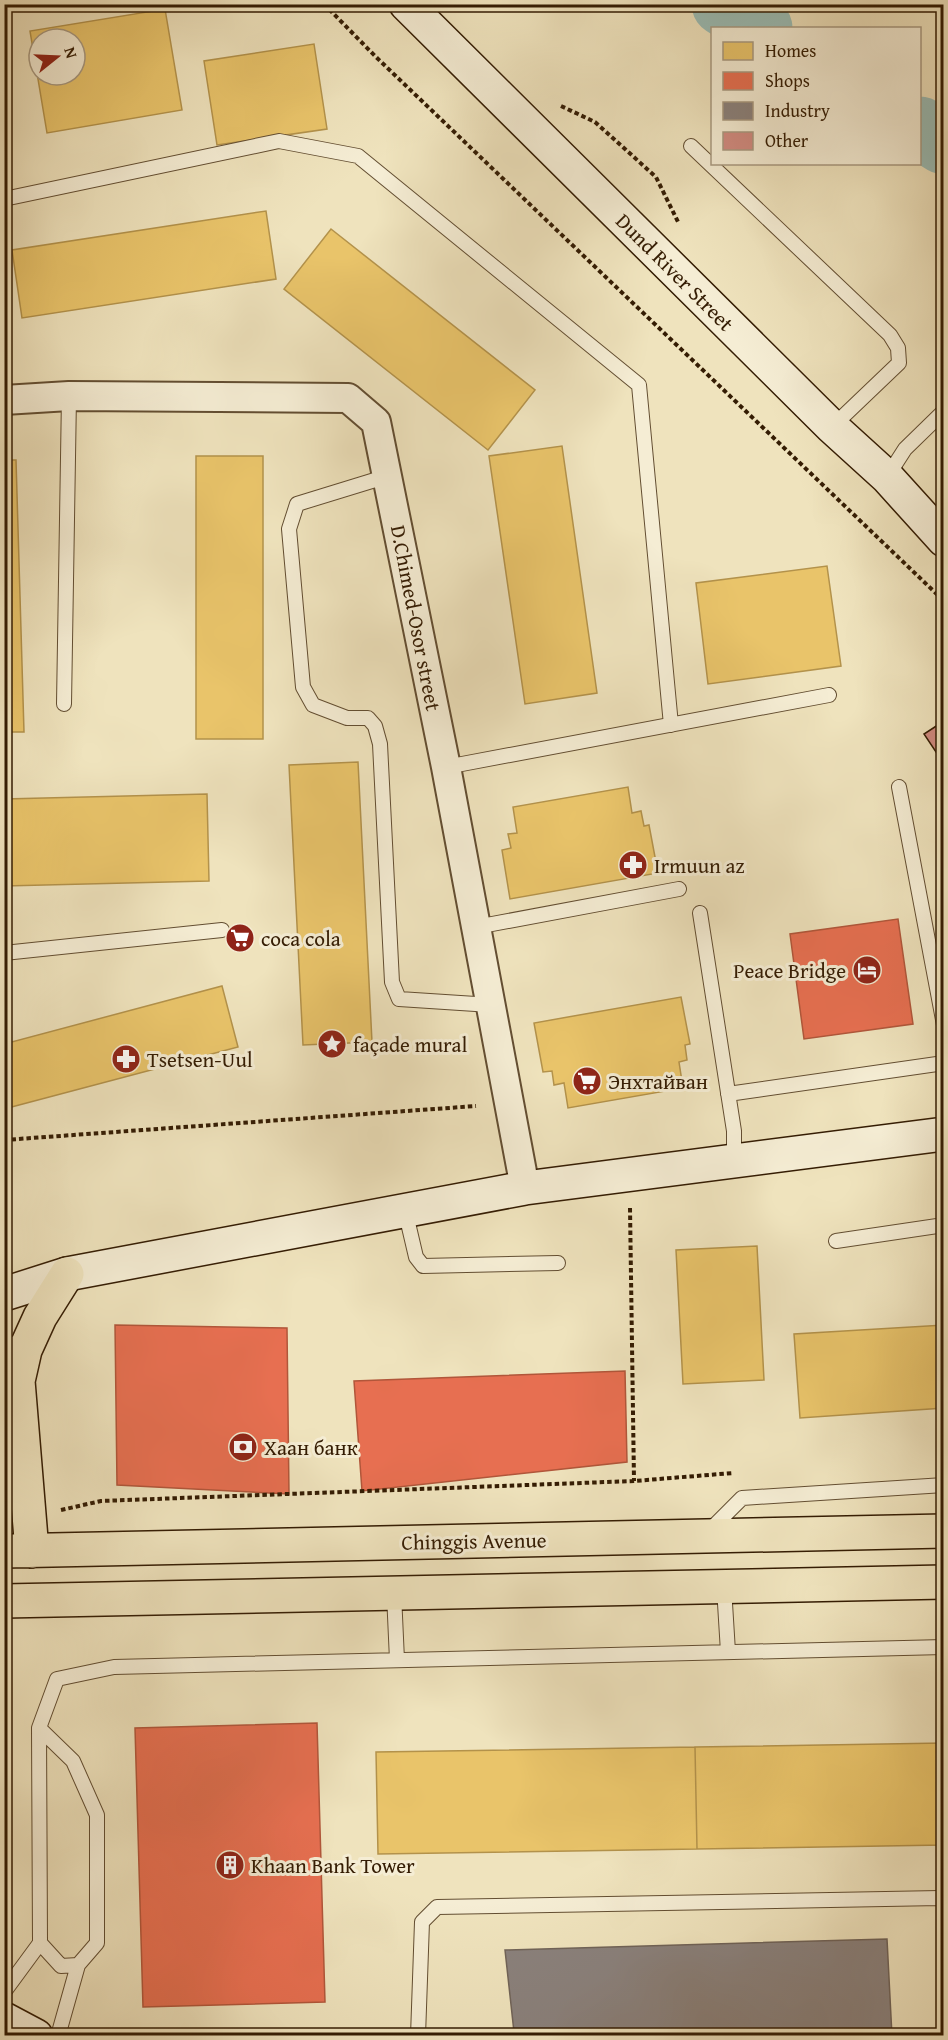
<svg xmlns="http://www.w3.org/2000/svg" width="948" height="2040" viewBox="0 0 948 2040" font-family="'Gentium Book Plus',serif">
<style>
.homes{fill:#e9c46a;stroke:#b3924b;stroke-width:1.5;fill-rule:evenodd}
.shops{fill:#e76f51;stroke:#b1563a;stroke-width:1.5}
.industry{fill:#8a817c;stroke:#706358;stroke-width:1.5}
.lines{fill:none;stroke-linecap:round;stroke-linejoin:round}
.river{stroke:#9abdb6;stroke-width:63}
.building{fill:#d08a80;stroke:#341c03;stroke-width:1.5}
.service-casing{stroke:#634e32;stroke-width:16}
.minor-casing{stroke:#634e32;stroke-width:32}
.secondary-casing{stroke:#341c03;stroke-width:36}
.trunk-casing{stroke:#341c03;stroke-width:36}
.path{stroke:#341c03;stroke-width:4;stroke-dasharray:4.5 3;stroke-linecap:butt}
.service{stroke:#f5edd4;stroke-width:14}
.minor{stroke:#f5edd4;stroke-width:28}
.secondary{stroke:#f5edd4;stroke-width:33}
.trunk{stroke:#efe3bd;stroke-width:33}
.labels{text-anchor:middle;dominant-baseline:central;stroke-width:6;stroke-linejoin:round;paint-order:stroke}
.street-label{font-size:21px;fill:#341c03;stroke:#f5edd4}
.poi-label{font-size:21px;fill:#341c03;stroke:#f5edd4;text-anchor:start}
</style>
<rect width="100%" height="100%" fill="#efe3bd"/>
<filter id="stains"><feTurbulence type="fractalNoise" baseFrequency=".00333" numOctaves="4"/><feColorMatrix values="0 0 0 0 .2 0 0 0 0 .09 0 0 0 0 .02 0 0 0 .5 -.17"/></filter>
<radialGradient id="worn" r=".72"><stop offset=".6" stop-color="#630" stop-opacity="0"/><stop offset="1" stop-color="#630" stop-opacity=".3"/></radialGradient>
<path class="homes" d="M 165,9 L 182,110 L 47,133 L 30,31 ZM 39,39 L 75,39 L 75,75 L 39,75 Z
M 314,44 L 327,129 L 217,145 L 204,61 Z
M 266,211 L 276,279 L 22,318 L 12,250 Z
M 331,229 L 535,390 L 488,450 L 284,289 Z
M 562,446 L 597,693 L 525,704 L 489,456 Z
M 196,456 L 263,456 L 263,739 L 196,739 Z
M 4,460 L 16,460 L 24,732 L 4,732 Z
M 827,566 L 841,666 L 708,684 L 696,583 Z
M 358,762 L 372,1042 L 303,1045 L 289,765 Z
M 628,787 L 632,813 L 641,811 L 644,826 L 649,825 L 658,873 L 510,899 L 502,850 L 511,848 L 508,834 L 517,833 L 513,807 Z
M 207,794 L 209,881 L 4,886 L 4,799 Z
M 222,986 L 238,1047 L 4,1109 L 4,1044 Z
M 681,997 L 690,1044 L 685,1045 L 687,1060 L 679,1062 L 683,1088 L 568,1108 L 564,1083 L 554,1085 L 552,1071 L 543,1072 L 534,1023 Z
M 757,1246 L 764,1380 L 683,1384 L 676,1250 Z
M 944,1325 L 944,1408 L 800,1418 L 794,1334 Z
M 944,1743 L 944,1845 L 697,1849 L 695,1747 Z
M 695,1747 L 697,1849 L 378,1854 L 376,1752 Z"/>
<path class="shops" d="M 898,919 L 913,1024 L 804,1039 L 790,934 Z
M 115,1325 L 287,1328 L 289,1494 L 117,1485 Z
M 625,1371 L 627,1462 L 362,1491 L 354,1381 Z
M 317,1723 L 325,2002 L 143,2007 L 135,1728 Z"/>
<path class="industry" d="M 887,1939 L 892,2036 L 520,2036 L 514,2032 L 505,1950 Z"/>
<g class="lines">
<path class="river" d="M 723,4 L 761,28
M 920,128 L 944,143"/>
</g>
<path class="building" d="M 944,721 L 944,764 L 924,734 Z"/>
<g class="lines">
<g class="service-casing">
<path id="service" d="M 691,146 L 890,335 L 898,348 L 899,363 L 832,427
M 4,199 L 279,141 L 358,156 L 639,385 L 671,725
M 388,476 L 297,504 L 289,529 L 303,687 L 313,705 L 347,718 L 368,718 L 375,726 L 380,744 L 392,982 L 399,999 L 491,1005
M 887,477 L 905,449 L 944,411
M 64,704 L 69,396
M 446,767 L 829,695
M 899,787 L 944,1025
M 700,913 L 734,1131 L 734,1161
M 476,927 L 679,889
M 4,953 L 222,930
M 728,1094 L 944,1063
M 405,1210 L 416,1257 L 423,1266 L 558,1263
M 836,1241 L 944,1225
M 708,1532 L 742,1498 L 944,1485
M 724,1587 L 728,1652
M 394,1594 L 397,1660
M 39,1728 L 73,1761 L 97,1815 L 97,1943 L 78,1965 L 61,1966 L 40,1943 L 39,1728 L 57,1679 L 114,1667 L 944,1647
M 4,1992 L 40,1943
M 58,2036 L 78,1965
M 418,2036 L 422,1922 L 437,1907 L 940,1898 L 944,1902"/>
</g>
<g class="minor-casing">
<path id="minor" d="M 4,400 L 69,396 L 348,398 L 376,422 L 446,767 L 525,1188"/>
</g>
<g class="secondary-casing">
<path id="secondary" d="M 406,4 L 832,427 L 887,477 L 944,540
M 4,1294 L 67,1274 L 525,1188 L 944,1134
M 4,2019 L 36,2036"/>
</g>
<g class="trunk-casing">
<path id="trunk" d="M 4,1351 L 11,1361 L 18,1381 L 32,1551
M 18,1381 L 25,1350 L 40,1317 L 67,1274
M 4,1551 L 944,1531
M 4,1601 L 944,1582"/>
</g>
<path class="path" d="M 324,4 L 376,57 L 944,601
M 561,106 L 595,122 L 656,177 L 679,224
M 4,1140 L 476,1106
M 630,1208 L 634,1481
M 61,1510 L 101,1501 L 634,1481 L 733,1473"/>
<use href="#service" class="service"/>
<use href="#minor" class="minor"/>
<use href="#secondary" class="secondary"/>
<use href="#trunk" class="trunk"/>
</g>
<defs>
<g id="pharmacy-disc" transform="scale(1.5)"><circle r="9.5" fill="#8f2418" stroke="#f5edd4"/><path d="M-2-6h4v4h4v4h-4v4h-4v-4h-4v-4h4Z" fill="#fff"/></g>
<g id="supermarket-disc" transform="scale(1.5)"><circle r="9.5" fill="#8f2418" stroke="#f5edd4"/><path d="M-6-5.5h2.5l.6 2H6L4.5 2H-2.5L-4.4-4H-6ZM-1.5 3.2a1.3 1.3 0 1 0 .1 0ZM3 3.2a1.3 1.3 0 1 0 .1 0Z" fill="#fff"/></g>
<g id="hotel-disc" transform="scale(1.5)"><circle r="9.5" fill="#8f2418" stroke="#f5edd4"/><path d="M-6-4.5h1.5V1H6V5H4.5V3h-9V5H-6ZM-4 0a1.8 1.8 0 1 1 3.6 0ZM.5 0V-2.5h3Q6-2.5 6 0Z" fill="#fff"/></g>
<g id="sight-disc" transform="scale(1.5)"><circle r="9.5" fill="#8f2418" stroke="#f5edd4"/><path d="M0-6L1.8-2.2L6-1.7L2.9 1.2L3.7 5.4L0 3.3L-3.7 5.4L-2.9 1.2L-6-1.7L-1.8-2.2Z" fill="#fff"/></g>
<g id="bank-disc" transform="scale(1.5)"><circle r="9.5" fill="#8f2418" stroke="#f5edd4"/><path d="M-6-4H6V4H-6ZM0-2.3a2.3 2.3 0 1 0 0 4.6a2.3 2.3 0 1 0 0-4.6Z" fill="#fff"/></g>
<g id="building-disc" transform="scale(1.5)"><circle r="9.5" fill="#8f2418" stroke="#f5edd4"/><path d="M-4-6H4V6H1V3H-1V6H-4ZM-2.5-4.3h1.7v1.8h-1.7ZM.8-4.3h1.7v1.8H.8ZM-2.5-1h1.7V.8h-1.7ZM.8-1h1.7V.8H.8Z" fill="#fff"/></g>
</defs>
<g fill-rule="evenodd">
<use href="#pharmacy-disc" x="633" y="865"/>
<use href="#supermarket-disc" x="240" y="938"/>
<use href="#hotel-disc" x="867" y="970"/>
<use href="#sight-disc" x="332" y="1044"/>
<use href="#pharmacy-disc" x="126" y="1059"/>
<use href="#supermarket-disc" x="587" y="1081"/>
<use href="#bank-disc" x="243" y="1447"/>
<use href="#building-disc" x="230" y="1865"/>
</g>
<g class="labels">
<g class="street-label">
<text transform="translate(675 272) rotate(45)">Dund River Street</text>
<text transform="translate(416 618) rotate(79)">D.Chimed-Osor street</text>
<text transform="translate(474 1541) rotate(-1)">Chinggis Avenue</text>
</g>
<g class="poi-label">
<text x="654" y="865">Irmuun az</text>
<text x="261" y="938">coca cola</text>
<text x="846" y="970" text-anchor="end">Peace Bridge</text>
<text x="353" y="1044">façade mural</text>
<text x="147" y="1059">Tsetsen-Uul</text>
<text x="608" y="1081">Энхтайван</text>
<text x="264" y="1447">Хаан банк</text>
<text x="251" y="1865">Khaan Bank Tower</text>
</g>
</g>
<rect width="948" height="2040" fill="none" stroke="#efe3bd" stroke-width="24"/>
<rect x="6" y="6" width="936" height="2028" fill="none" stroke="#341c03" stroke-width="3"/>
<rect x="12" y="12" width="924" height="2016" fill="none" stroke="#341c03" stroke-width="1.5"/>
<rect x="711" y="27" width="210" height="138" fill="#f5edd4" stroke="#a89980" stroke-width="1.5"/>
<rect x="723" y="42" width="30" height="18" fill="#e9c46a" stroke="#a89980" stroke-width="1.5"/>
<text x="765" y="57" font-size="18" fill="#341c03">Homes</text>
<rect x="723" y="72" width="30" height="18" fill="#e76f51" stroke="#a89980" stroke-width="1.5"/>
<text x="765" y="87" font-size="18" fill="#341c03">Shops</text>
<rect x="723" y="102" width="30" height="18" fill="#8a817c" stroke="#a89980" stroke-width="1.5"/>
<text x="765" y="117" font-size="18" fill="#341c03">Industry</text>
<rect x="723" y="132" width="30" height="18" fill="#d08a80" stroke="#a89980" stroke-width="1.5"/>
<text x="765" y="147" font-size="18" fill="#341c03">Other</text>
<g transform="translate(57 57) rotate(72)"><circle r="28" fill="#f5edd4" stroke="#a89980" stroke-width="1.5"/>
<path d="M0-4.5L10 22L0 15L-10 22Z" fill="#8f2418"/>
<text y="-9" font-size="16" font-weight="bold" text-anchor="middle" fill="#341c03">N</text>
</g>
<rect width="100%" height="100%" filter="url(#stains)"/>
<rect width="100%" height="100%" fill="url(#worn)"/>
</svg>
